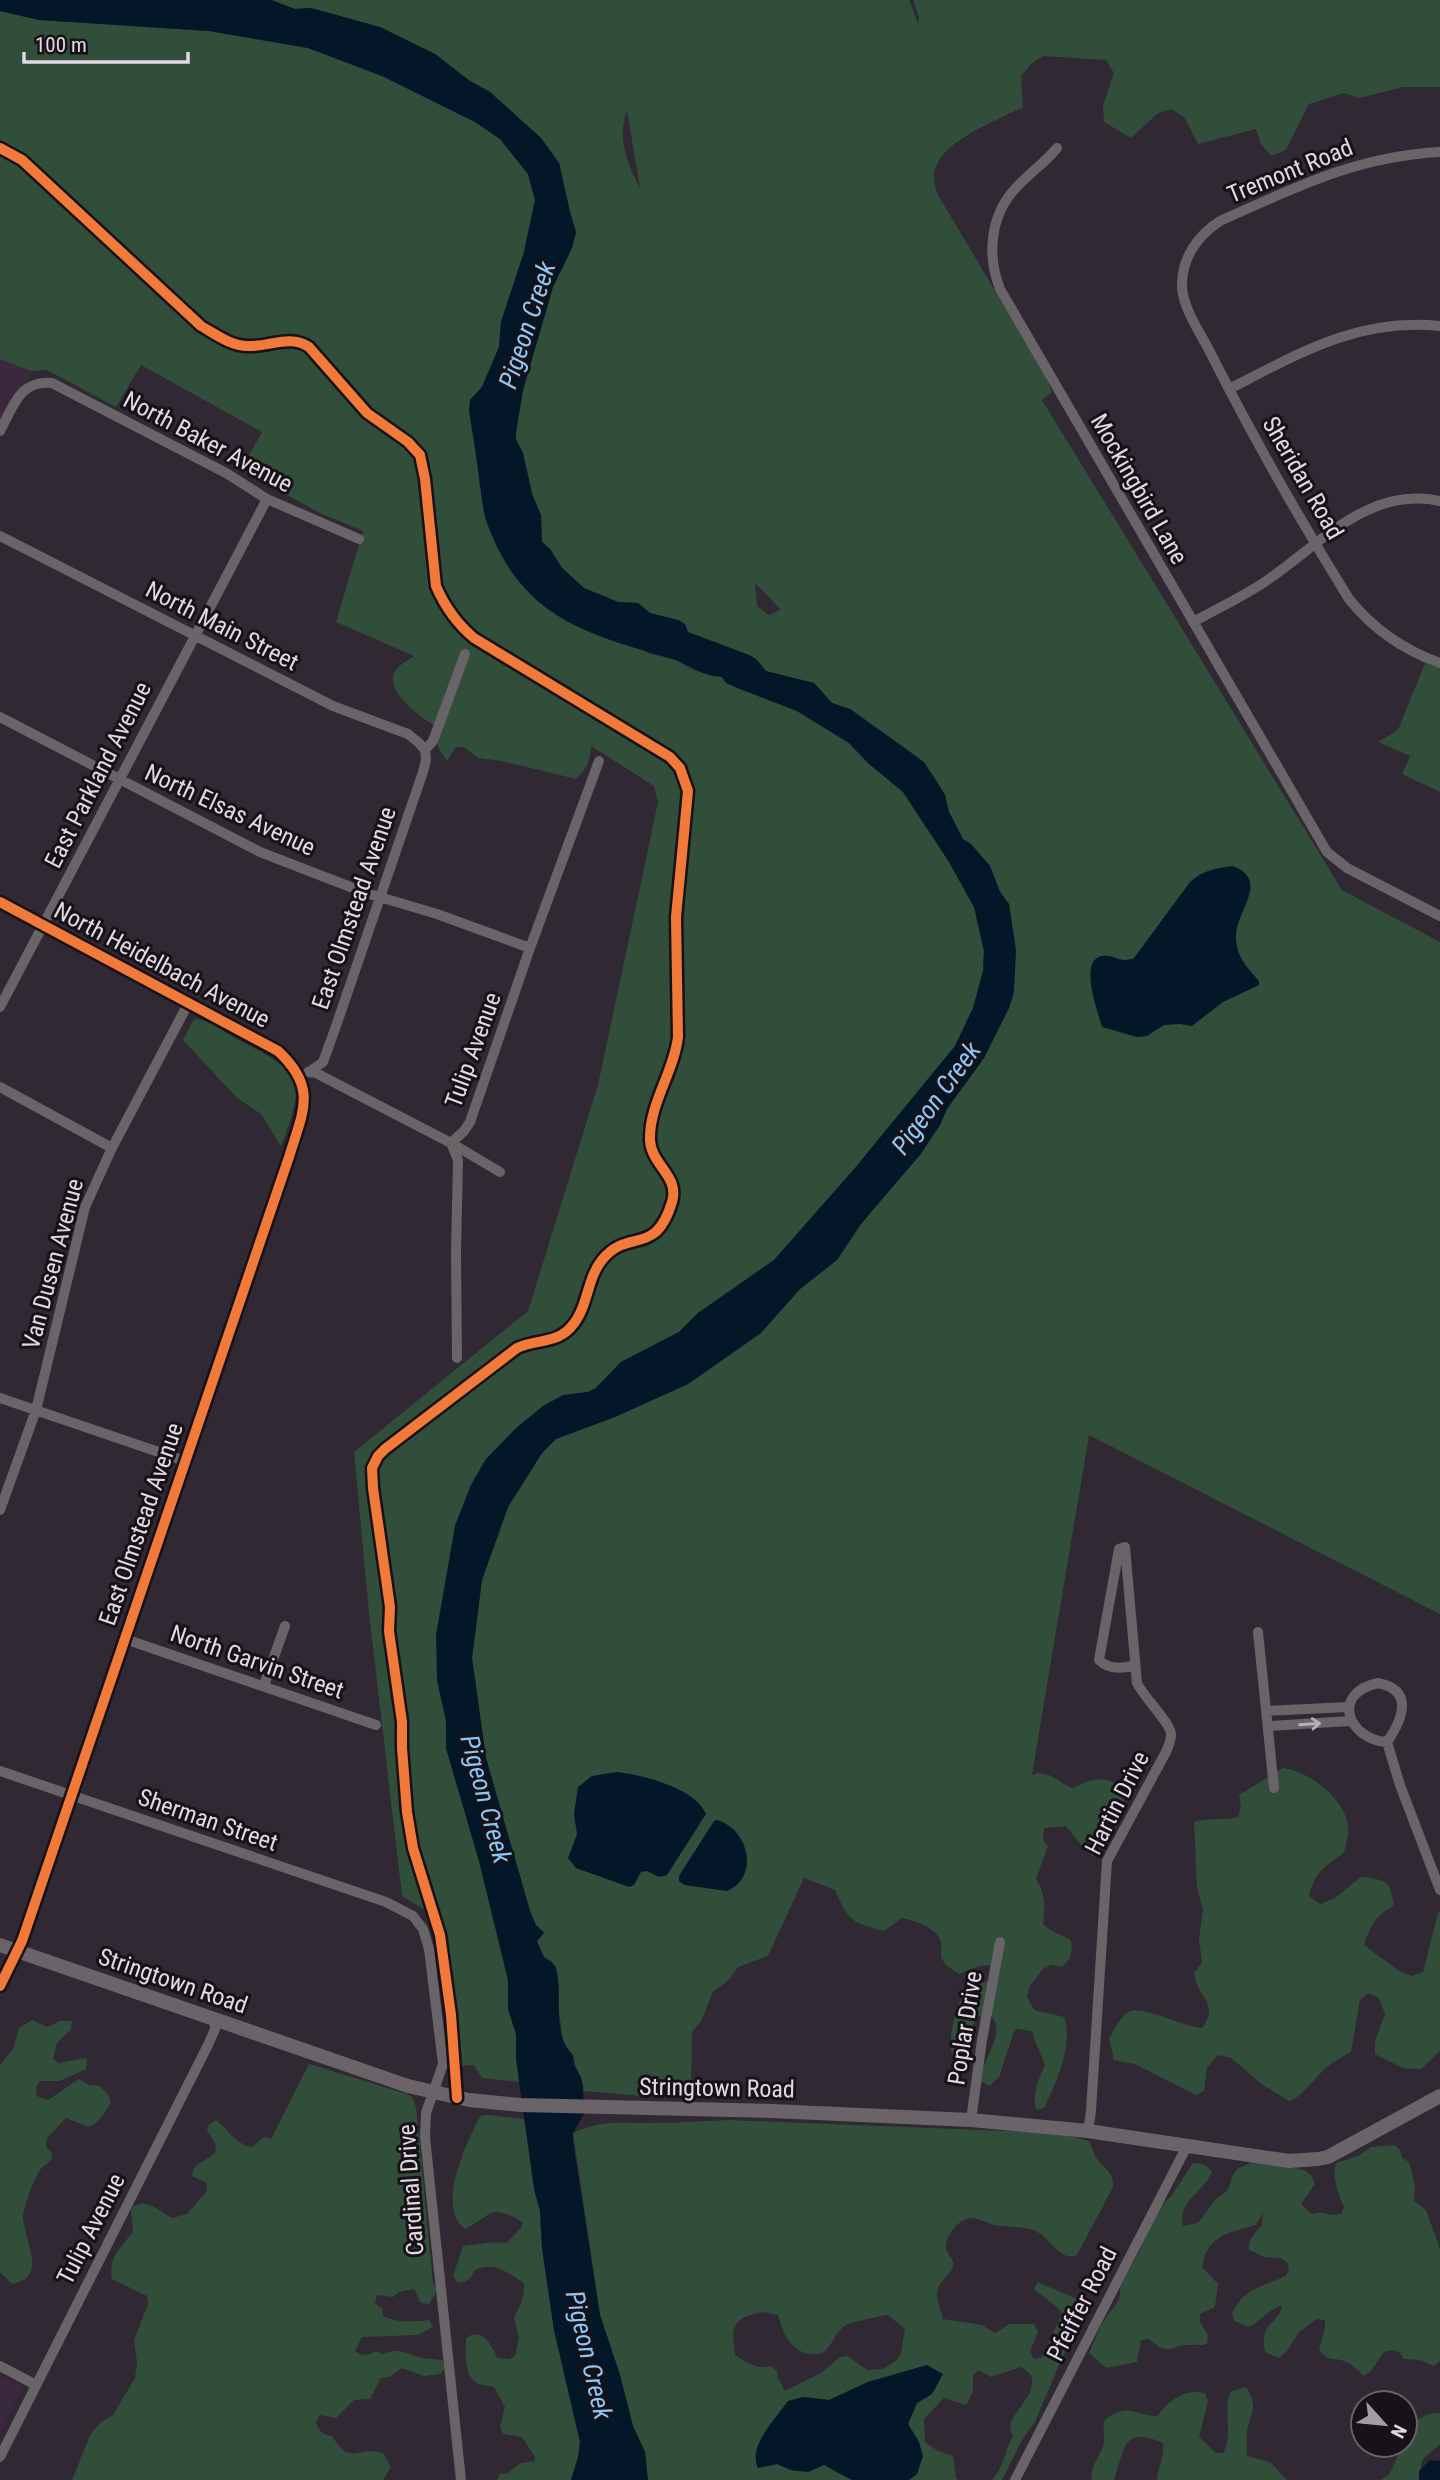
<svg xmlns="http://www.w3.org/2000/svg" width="1440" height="2480" viewBox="0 0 1440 2480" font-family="'Roboto Condensed',sans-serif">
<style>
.built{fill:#3a293c}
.green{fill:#314e3a;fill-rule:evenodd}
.water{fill:#041729}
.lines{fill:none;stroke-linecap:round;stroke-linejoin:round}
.minor{stroke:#686468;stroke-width:10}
.major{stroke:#6a6469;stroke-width:14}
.cycleway-casing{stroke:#171118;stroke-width:15}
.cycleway{stroke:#f17a3a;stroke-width:10}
.oneway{stroke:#b7b0b8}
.labels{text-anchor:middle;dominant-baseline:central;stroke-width:6;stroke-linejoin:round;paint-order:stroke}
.street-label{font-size:24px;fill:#e2d9e3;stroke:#171118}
.water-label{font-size:26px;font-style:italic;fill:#8cc7f8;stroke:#171118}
</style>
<rect width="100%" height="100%" fill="#302832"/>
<path class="built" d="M 0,359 L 31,371 L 0,430 Z
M 0,2375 L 23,2387 L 0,2433 Z"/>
<path class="green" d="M 271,0 L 909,0 L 918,24 L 919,17 L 913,0 L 1440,0 L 1440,87 L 1403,87 L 1359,98 L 1344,93 L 1309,104 L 1286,150 L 1271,156 L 1261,144 L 1256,129 L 1198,144 L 1184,117 L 1171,109 L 1157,114 L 1131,138 L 1104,122 L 1103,106 L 1114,73 L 1106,60 L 1043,56 L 1031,64 L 1021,76 L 1023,107 C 997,121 936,142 934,176 C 933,181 936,188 937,193 L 1046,377 L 1052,392 L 1042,400 L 1342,890 L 1440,942 L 1440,1614 L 1089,1435 L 1032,1775 C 1048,1768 1058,1783 1073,1788 C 1091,1779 1101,1776 1120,1785 L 1124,1801 L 1110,1815 L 1105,1845 L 1094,1857 L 1085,1850 L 1066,1826 L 1044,1828 L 1043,1840 L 1048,1846 L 1036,1879 C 1046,1895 1045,1906 1043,1924 C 1051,1933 1062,1933 1071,1941 C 1073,1953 1071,1959 1062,1967 L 1051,1965 L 1043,1969 L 1029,1987 L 1027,1997 L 1034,2010 L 1064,2017 C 1074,2045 1056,2083 1044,2108 L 1036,2110 C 1032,2094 1038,2080 1045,2065 C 1041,2053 1035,2044 1032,2031 L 1015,2029 L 999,2077 L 989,2086 L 981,2081 C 981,2057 1007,2037 991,2015 L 976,2017 L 961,2058 L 952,2054 C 948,2042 955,2005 964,1995 C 972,1986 988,1981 998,1975 L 995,1965 L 979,1966 L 960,1974 C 927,1956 950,1951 937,1935 C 930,1926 913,1920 902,1918 L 884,1931 C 851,1922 849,1922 835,1890 L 804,1878 L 768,1956 L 738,1967 L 728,1981 L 713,1992 L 701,2021 L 692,2032 L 691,2094 L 668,2093 L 667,2098 L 583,2091 C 582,2078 575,2068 573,2055 L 564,2047 L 552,1961 L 545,1958 L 537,1941 L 544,1932 L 536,1925 L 530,1911 L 486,1758 L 472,1658 L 482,1580 L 508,1507 L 542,1453 L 556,1439 L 615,1417 L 688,1384 L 761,1333 L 800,1289 L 837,1260 L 860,1226 L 940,1125 L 946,1109 L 984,1058 L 1009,1008 L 1014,992 L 1009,904 L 1000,892 L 990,866 L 971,844 L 963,839 L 949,812 L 945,795 L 933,775 L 912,753 L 850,709 L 832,703 L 814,683 L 765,671 L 756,659 L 749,655 L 688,632 L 685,624 L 678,620 L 650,613 L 638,603 L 618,602 L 584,588 L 562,568 L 550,549 L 542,542 L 541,515 L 532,494 L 523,453 L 516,440 L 516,432 L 523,390 L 553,287 L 572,248 L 576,232 L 570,212 L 559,163 L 541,138 L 490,92 L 470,81 L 435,54 L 379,27 L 311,8 L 295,9 ZM 627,110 L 640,188 C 627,165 617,136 627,110 ZM 755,583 L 780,609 L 780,610 L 769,615 L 757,606 Z
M 0,11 L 39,20 L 209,31 L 308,48 L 382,76 L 475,122 L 500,139 L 528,174 L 535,200 L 524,252 L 501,322 L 499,347 L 482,387 L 470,400 L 510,571 L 522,584 L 650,654 L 674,659 L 691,669 L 711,676 L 722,677 L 740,689 L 797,711 L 849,743 L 868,763 L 903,792 L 949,862 L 974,907 L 984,951 L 983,971 L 973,1008 L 955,1046 L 855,1168 L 774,1260 L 698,1313 L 679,1332 L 621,1362 L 596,1388 L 588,1392 L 563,1395 L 486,1459 L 471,1485 L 455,1525 L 437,1680 L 446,1721 L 446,1748 L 479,1861 L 508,1980 L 508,2009 L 516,2034 L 520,2082 L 482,2078 L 474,2065 L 460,2066 L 442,1927 L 423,1909 L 402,1896 L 369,1613 L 354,1452 L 528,1311 L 598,1085 L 658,802 L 654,786 L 591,746 C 590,762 587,768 576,779 L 502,761 L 478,758 L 464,747 L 456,747 L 447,761 L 438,747 L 435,726 C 422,718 381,689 396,670 C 400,664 409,660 414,656 L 336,622 L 363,531 L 320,513 L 241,470 L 262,432 L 141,365 L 116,407 L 47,370 L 31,371 L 0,359 Z
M 1425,663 L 1440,668 L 1440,792 L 1402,774 L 1410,756 L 1378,742 L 1398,730 Z
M 194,1019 C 207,1018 225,1033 237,1039 C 301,1073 308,1076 281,1146 L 261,1114 L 237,1098 L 183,1040 Z
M 1283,1768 C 1307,1770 1346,1799 1348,1826 C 1349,1834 1346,1845 1344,1853 C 1326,1865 1314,1873 1309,1896 L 1320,1904 L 1335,1898 L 1361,1877 C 1387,1880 1390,1880 1394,1906 C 1375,1915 1371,1926 1364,1945 L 1398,1970 L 1411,1976 L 1423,1972 L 1438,1913 L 1440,1912 L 1440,2051 L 1421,2069 L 1403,2068 L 1375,2054 L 1375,2041 L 1385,2014 L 1379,1998 L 1369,1993 L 1360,2000 L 1351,2052 C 1343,2057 1334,2061 1327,2067 C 1316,2076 1302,2098 1289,2101 L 1263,2085 L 1231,2058 L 1218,2055 L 1207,2068 L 1204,2091 L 1196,2095 L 1135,2064 L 1114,2060 L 1109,2038 C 1114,2030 1120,2017 1128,2012 C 1140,2004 1184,2027 1202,2028 C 1220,2003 1197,1997 1194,1973 L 1202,1962 L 1199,1938 L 1203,1910 L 1197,1887 L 1194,1822 C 1209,1817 1222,1821 1238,1817 L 1241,1806 L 1239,1795 Z
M 32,2020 L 47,2027 L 60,2021 L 72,2021 L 71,2029 L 57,2043 L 53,2059 L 59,2063 L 86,2058 L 87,2061 L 86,2069 L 60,2081 L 40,2081 L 36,2087 L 37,2096 L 48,2100 L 79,2079 L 89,2085 L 100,2086 L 108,2095 L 111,2102 C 105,2112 100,2122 89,2127 L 66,2118 L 47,2138 L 46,2146 L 51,2152 L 52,2159 C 49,2162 43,2166 40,2170 C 35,2177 23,2208 23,2216 C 24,2241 49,2278 12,2284 L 0,2272 L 0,2065 L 13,2049 L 19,2028 Z
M 309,2064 L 407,2094 L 412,2097 L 416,2107 L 433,2283 L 437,2290 L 429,2304 L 421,2303 L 414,2289 L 399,2292 L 393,2297 L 377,2295 L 375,2304 L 382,2308 L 383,2316 C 397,2323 414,2322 429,2320 L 433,2327 L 418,2335 L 362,2337 L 355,2351 C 363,2356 368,2356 376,2351 L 383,2354 C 394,2349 401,2351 412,2355 C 420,2359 433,2359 442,2360 L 445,2367 L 440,2374 L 424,2376 L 402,2368 L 389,2377 L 381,2378 L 370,2399 L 354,2400 L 336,2418 L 320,2415 L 316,2422 C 319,2431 322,2435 332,2436 C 351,2468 359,2444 384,2454 L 391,2467 L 383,2480 L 72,2480 L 90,2435 L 100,2423 L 113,2415 L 135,2378 L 137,2362 L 134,2340 L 148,2304 L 147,2296 L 112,2279 C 108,2258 121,2247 133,2232 L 131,2209 C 144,2196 158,2210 172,2218 L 187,2214 L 207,2191 L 207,2183 L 192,2176 C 194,2159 208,2163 216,2151 L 215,2143 L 207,2130 L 209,2124 L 216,2120 C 229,2130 235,2144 252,2147 L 264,2137 L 271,2139 Z
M 488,2115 L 524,2119 L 540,2211 L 542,2248 L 554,2330 L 580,2442 L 579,2457 L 571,2480 L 497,2480 L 500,2474 L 508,2473 L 520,2463 L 535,2461 L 535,2457 L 522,2437 L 503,2434 L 500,2427 L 505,2407 L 494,2387 C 489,2385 482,2386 477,2383 C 464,2376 465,2351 466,2338 C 481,2327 492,2344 497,2358 L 509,2359 L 515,2356 L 519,2338 L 514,2319 C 519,2305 525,2300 524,2283 C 508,2273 494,2261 475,2270 C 471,2278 466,2284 457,2282 L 453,2276 L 463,2246 L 495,2242 L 507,2243 L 522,2226 L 522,2222 C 489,2202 492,2216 465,2229 C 435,2206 467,2143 480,2116 Z
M 729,2120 L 1058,2133 L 1089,2141 C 1092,2148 1095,2157 1100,2163 C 1108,2172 1114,2173 1113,2187 L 1077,2255 C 1059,2263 1050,2235 1033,2230 C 1020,2226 1007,2227 994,2225 C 988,2223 980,2219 973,2218 C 959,2218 945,2235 946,2249 C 947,2253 952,2259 954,2263 C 951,2275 941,2279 938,2289 C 935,2297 941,2310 943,2319 L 982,2325 L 995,2333 L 1010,2324 L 1034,2324 L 1038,2331 L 1030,2352 L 1034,2359 L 1042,2357 L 1062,2314 C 1054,2302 1044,2298 1034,2289 L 1038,2282 C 1044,2285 1076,2298 1079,2301 C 1082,2305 1083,2312 1085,2317 L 1062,2358 L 1035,2422 L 1022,2440 L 1002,2480 L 992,2480 C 1003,2468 1005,2451 1013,2436 C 1010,2431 1009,2426 1012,2420 C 1019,2405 1048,2381 1021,2367 L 991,2377 L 978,2370 L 973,2376 L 973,2391 L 966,2405 L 944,2398 L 924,2419 L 925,2442 L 938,2451 L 953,2456 L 956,2478 L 959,2480 L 909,2480 L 917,2474 L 919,2442 L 908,2424 L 917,2403 L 932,2394 L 927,2365 L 868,2382 L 829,2400 L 803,2397 L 777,2464 C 796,2473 804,2474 824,2465 L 852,2480 L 648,2480 L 645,2452 L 633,2426 L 620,2375 L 600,2315 L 573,2133 C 601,2120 618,2123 647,2123 C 674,2123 702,2121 729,2120 ZM 763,2312 L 778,2315 C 782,2331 791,2352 810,2354 C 816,2355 821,2355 826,2350 C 833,2343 837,2330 846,2325 C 849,2323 883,2315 888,2315 L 905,2329 L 901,2353 L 897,2360 L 883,2369 L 867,2370 L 848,2356 L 840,2357 L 821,2373 L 785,2391 L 778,2378 L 777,2371 L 771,2366 C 758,2370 747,2363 735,2355 C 731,2326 732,2318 763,2312 Z
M 1394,2145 L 1400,2150 L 1402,2158 L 1409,2162 L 1415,2185 L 1414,2201 L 1426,2210 L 1440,2249 L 1440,2361 L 1434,2366 L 1420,2360 L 1404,2359 L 1400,2353 L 1392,2350 L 1384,2352 L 1371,2371 L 1364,2376 C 1358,2371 1351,2363 1344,2361 C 1332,2357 1326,2362 1319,2349 L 1325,2328 L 1325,2320 L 1317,2319 L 1299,2332 L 1286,2352 L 1279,2358 L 1265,2352 C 1259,2320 1278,2327 1282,2305 C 1268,2310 1262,2320 1249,2327 L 1234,2321 L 1232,2313 C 1245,2287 1262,2287 1286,2276 L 1289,2270 L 1287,2262 L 1280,2258 L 1264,2257 L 1249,2250 C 1248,2239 1254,2234 1262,2225 L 1263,2213 L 1256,2225 C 1229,2233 1207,2235 1202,2267 L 1218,2284 L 1215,2307 L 1200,2314 L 1200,2322 L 1208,2335 L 1207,2344 C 1199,2346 1197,2344 1190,2345 C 1167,2345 1172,2358 1149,2339 L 1141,2340 L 1137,2362 L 1106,2368 L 1089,2353 L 1101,2325 L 1119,2300 L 1121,2285 L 1139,2252 L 1156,2211 L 1172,2195 L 1193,2163 C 1203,2163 1207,2165 1212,2172 C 1204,2192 1177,2201 1183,2226 L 1198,2223 L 1216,2199 L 1228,2190 L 1233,2175 L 1237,2169 L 1254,2161 L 1276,2163 L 1306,2171 L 1312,2176 L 1315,2184 L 1301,2204 L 1312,2214 C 1322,2210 1330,2217 1341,2214 L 1344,2207 C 1338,2195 1332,2176 1336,2163 L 1358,2156 L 1371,2147 Z
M 1246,2387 C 1259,2409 1251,2410 1247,2432 C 1246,2439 1247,2448 1247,2456 L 1270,2462 L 1287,2480 L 1157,2480 C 1158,2467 1165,2455 1163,2443 C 1122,2426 1125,2448 1114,2480 L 1092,2480 C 1089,2465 1102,2456 1104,2442 C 1105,2434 1102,2427 1105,2419 C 1132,2402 1128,2415 1157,2416 C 1170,2401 1183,2388 1205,2393 L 1208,2401 L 1199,2437 L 1216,2453 L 1223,2453 C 1234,2435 1222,2410 1231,2391 Z
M 1434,2413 L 1440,2414 L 1440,2444 L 1422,2460 L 1419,2480 L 1380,2480 L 1389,2475 L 1403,2445 L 1405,2445 C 1406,2428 1418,2416 1434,2413 Z"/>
<path class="water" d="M 0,0 L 271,0 L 295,9 L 311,8 L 380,27 L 435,54 L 470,81 L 490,92 L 541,138 L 559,163 L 570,212 L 576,232 L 572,248 L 553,287 L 523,390 L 516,432 L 516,440 L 523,453 L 532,494 L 541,515 L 542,542 L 550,549 L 562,568 L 584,588 L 618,602 L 638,603 L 650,613 L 678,620 L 685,624 L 688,632 L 749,655 L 756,659 L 766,671 L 814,683 L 832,703 L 850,709 L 924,762 L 945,795 L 949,812 L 963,839 L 971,844 L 990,866 L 1000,892 L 1009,904 L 1016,950 L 1014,992 L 1009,1008 L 984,1058 L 947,1109 L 940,1125 L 920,1155 L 860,1225 L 837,1260 L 800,1289 L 761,1333 L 688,1384 L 615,1417 L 556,1439 L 542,1453 L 508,1507 L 482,1580 L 472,1658 L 486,1758 L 530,1911 L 536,1925 L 544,1933 L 537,1941 C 539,1945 541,1953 544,1957 C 548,1961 553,1961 556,1968 C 564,1996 550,2033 573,2055 L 574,2065 L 581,2077 L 583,2086 L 584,2114 L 573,2133 L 573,2141 L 600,2315 L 620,2375 L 633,2426 L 645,2452 L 648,2480 L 571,2480 L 578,2457 L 580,2442 L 554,2330 L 542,2248 L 540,2211 L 534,2189 L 516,2059 L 516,2034 L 508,2009 L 508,1980 L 479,1861 L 446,1748 L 446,1721 L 437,1680 L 436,1635 L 455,1526 L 471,1485 L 486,1459 L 515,1429 L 543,1406 L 563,1395 L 588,1392 L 596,1388 L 621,1362 L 679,1332 L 698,1313 L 774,1260 L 855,1168 L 955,1046 L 973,1008 L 983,971 L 984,951 L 974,907 L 949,862 L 903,792 L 868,763 L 849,743 L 797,711 L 740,689 L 726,683 L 722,677 C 699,675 690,664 672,659 C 583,633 522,618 487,523 C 483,512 482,498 480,486 C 477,461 473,436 469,411 L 470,400 L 482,387 L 499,347 L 501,322 L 524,252 L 535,200 L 528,174 L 500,139 L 475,122 L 382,76 L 308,48 L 209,31 L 39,20 L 0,11 Z
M 1233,866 C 1271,881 1235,911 1236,938 C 1237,958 1247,967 1259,981 L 1259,985 L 1223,1002 L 1192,1026 L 1180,1024 L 1164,1025 L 1147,1036 L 1137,1037 L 1102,1027 C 1098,1012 1078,960 1102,956 C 1114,954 1120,964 1134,958 L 1190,882 C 1203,870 1217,868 1233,866 Z
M 617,1772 C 643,1775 695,1788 706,1814 L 667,1875 L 659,1877 L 647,1871 L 641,1872 L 634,1885 L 629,1887 L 576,1868 L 568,1858 L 577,1834 L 574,1814 L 578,1787 L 592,1776 Z
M 717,1820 C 749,1829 760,1877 727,1891 L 684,1885 L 679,1881 L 679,1876 L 714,1821 Z
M 927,2365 L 943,2374 L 932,2394 L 917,2403 L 908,2424 L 919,2442 L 923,2456 L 917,2474 L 909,2480 L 852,2480 L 824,2465 L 808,2472 L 791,2470 L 777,2464 L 758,2468 C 747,2447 776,2418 788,2401 L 803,2397 L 829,2400 L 868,2382 Z
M 1430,2460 L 1440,2461 L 1440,2480 L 1419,2480 L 1419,2471 Z"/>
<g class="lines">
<path class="minor" d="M 1057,148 C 1044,164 1027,175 1014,190 C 990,217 987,256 1000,289 L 1327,852 L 1347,868 L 1440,916
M 1440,152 C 1357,156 1294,188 1220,221 C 1197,236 1181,259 1182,288 C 1184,311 1202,335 1212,356 C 1254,439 1300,520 1349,599 C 1374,630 1403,650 1440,663
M 1229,389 C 1298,354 1359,317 1440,326
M 0,431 C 13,407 20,379 52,383 L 226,473 L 267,499 L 359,539
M 0,536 L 333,706 L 408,734 L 419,743 L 425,750 L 426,760 L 423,772 L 335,1029 L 323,1062 L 309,1072
M 1193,622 C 1218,608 1245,596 1269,579 C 1321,543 1369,486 1440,501
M 0,717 L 260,852 L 366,893 L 437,914 L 530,948
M 425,750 L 433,741 L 465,654
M 0,902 L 278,1051 C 318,1088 303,1111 289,1157 L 22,1941 L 0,1986
M 0,1007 L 267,499
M 308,1072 L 316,1073 L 451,1143 L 500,1172
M 0,1087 L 112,1148
M 457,1358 L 456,1253 L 458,1160 L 451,1143 L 464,1131 L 470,1122 L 530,948 L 599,761
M 0,1398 L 185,1461
M 0,1510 L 36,1410 L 85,1207 L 112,1148 L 189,1002
M 1125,1547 L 1119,1549 L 1099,1660 C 1109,1670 1122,1669 1135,1665
M 1258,1632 L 1274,1788
M 125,1639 L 376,1725
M 1378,1683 C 1414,1690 1403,1719 1387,1742 C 1347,1739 1331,1693 1378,1683 Z
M 264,1685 L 285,1626
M 1267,1711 L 1348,1707
M 1269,1726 L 1350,1721
M 1387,1742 L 1400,1785 L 1440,1890
M 0,1771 L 386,1902 L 413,1916 L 423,1929 L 429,1949 L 443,2064 L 426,2113 L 425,2137 L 461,2480
M 971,2120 L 982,2040 L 1000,1942
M 1088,2131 L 1091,2111 L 1107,1861 L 1166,1752 C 1168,1747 1171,1741 1171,1735 C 1172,1724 1144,1698 1137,1683 L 1125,1547
M 0,2366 L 36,2385
M 0,2457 L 208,2045 L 215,2029 L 215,2019
M 1015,2480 L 1187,2146"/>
<path class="major" d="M 0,1945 L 408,2086 L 469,2100 L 521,2105 L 772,2111 L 971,2120 L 1088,2131 L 1289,2161 L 1318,2159 L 1328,2157 L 1440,2096"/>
<g class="cycleway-casing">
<path id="cycleway" d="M 0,148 L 22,160 L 201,326 C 215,334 231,346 248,346 C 269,347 290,334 309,347 L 367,413 L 408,442 L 420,455 L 425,479 L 436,586 C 445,607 456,623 474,638 L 670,757 L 680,768 L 688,791 L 676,917 L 678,1037 C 674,1072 649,1104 650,1140 C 651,1165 680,1176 672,1202 C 655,1258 629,1227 602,1260 C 585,1281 589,1312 567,1331 C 553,1343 534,1340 517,1348 L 385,1449 L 378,1456 L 372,1468 L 373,1488 L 390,1607 L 389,1631 L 402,1722 L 402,1748 L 407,1812 L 413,1848 L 440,1935 L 451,2015 L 457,2098
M 0,902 L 278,1051 C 318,1088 303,1111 289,1157 L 22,1941 L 0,1986"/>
</g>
<use href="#cycleway" class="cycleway"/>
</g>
<defs><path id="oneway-shaft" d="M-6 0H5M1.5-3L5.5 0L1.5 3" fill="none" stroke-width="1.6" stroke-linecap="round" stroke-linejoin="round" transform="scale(1.75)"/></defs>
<use class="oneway" href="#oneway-shaft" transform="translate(1310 1724) rotate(-4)"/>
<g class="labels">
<g class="street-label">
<text transform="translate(1290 171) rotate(-22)">Tremont Road</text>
<text transform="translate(208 442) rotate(28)">North Baker Avenue</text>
<text transform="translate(1303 478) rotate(60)">Sheridan Road</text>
<text transform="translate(1139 489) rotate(60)">Mockingbird Lane</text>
<text transform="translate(222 626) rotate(27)">North Main Street</text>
<text transform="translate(98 775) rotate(-63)">East Parkland Avenue</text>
<text transform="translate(230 810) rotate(25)">North Elsas Avenue</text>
<text transform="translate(354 908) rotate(-71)">East Olmstead Avenue</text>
<text transform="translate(162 965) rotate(28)">North Heidelbach Avenue</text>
<text transform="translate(473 1050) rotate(-70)">Tulip Avenue</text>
<text transform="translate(53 1264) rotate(-75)">Van Dusen Avenue</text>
<text transform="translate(141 1524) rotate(-71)">East Olmstead Avenue</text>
<text transform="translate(257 1662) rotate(19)">North Garvin Street</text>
<text transform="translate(1117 1803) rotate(-63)">Hartin Drive</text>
<text transform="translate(208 1820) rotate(19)">Sherman Street</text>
<text transform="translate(173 1981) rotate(19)">Stringtown Road</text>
<text transform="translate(965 2028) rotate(-81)">Poplar Drive</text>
<text transform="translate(717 2088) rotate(1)">Stringtown Road</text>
<text transform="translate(411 2190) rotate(-94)">Cardinal Drive</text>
<text transform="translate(91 2229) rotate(-63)">Tulip Avenue</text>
<text transform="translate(1082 2304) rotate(-63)">Pfeiffer Road</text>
</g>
<g class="water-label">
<text transform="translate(527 325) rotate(-72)">Pigeon Creek</text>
<text transform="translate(936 1098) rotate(-54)">Pigeon Creek</text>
<text transform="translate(486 1799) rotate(75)">Pigeon Creek</text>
<text transform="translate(589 2355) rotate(77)">Pigeon Creek</text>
</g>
</g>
<g transform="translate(1384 2424) rotate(117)"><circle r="33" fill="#171118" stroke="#686169" stroke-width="2"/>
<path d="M0-5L12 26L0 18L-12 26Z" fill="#a49ba5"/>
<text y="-10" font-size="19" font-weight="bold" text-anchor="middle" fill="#e2d9e3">N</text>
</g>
<path d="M24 52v10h164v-10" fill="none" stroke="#e2d9e3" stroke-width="3.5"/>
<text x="35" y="52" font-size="21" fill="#e2d9e3" stroke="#171118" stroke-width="5" paint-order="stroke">100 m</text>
</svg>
